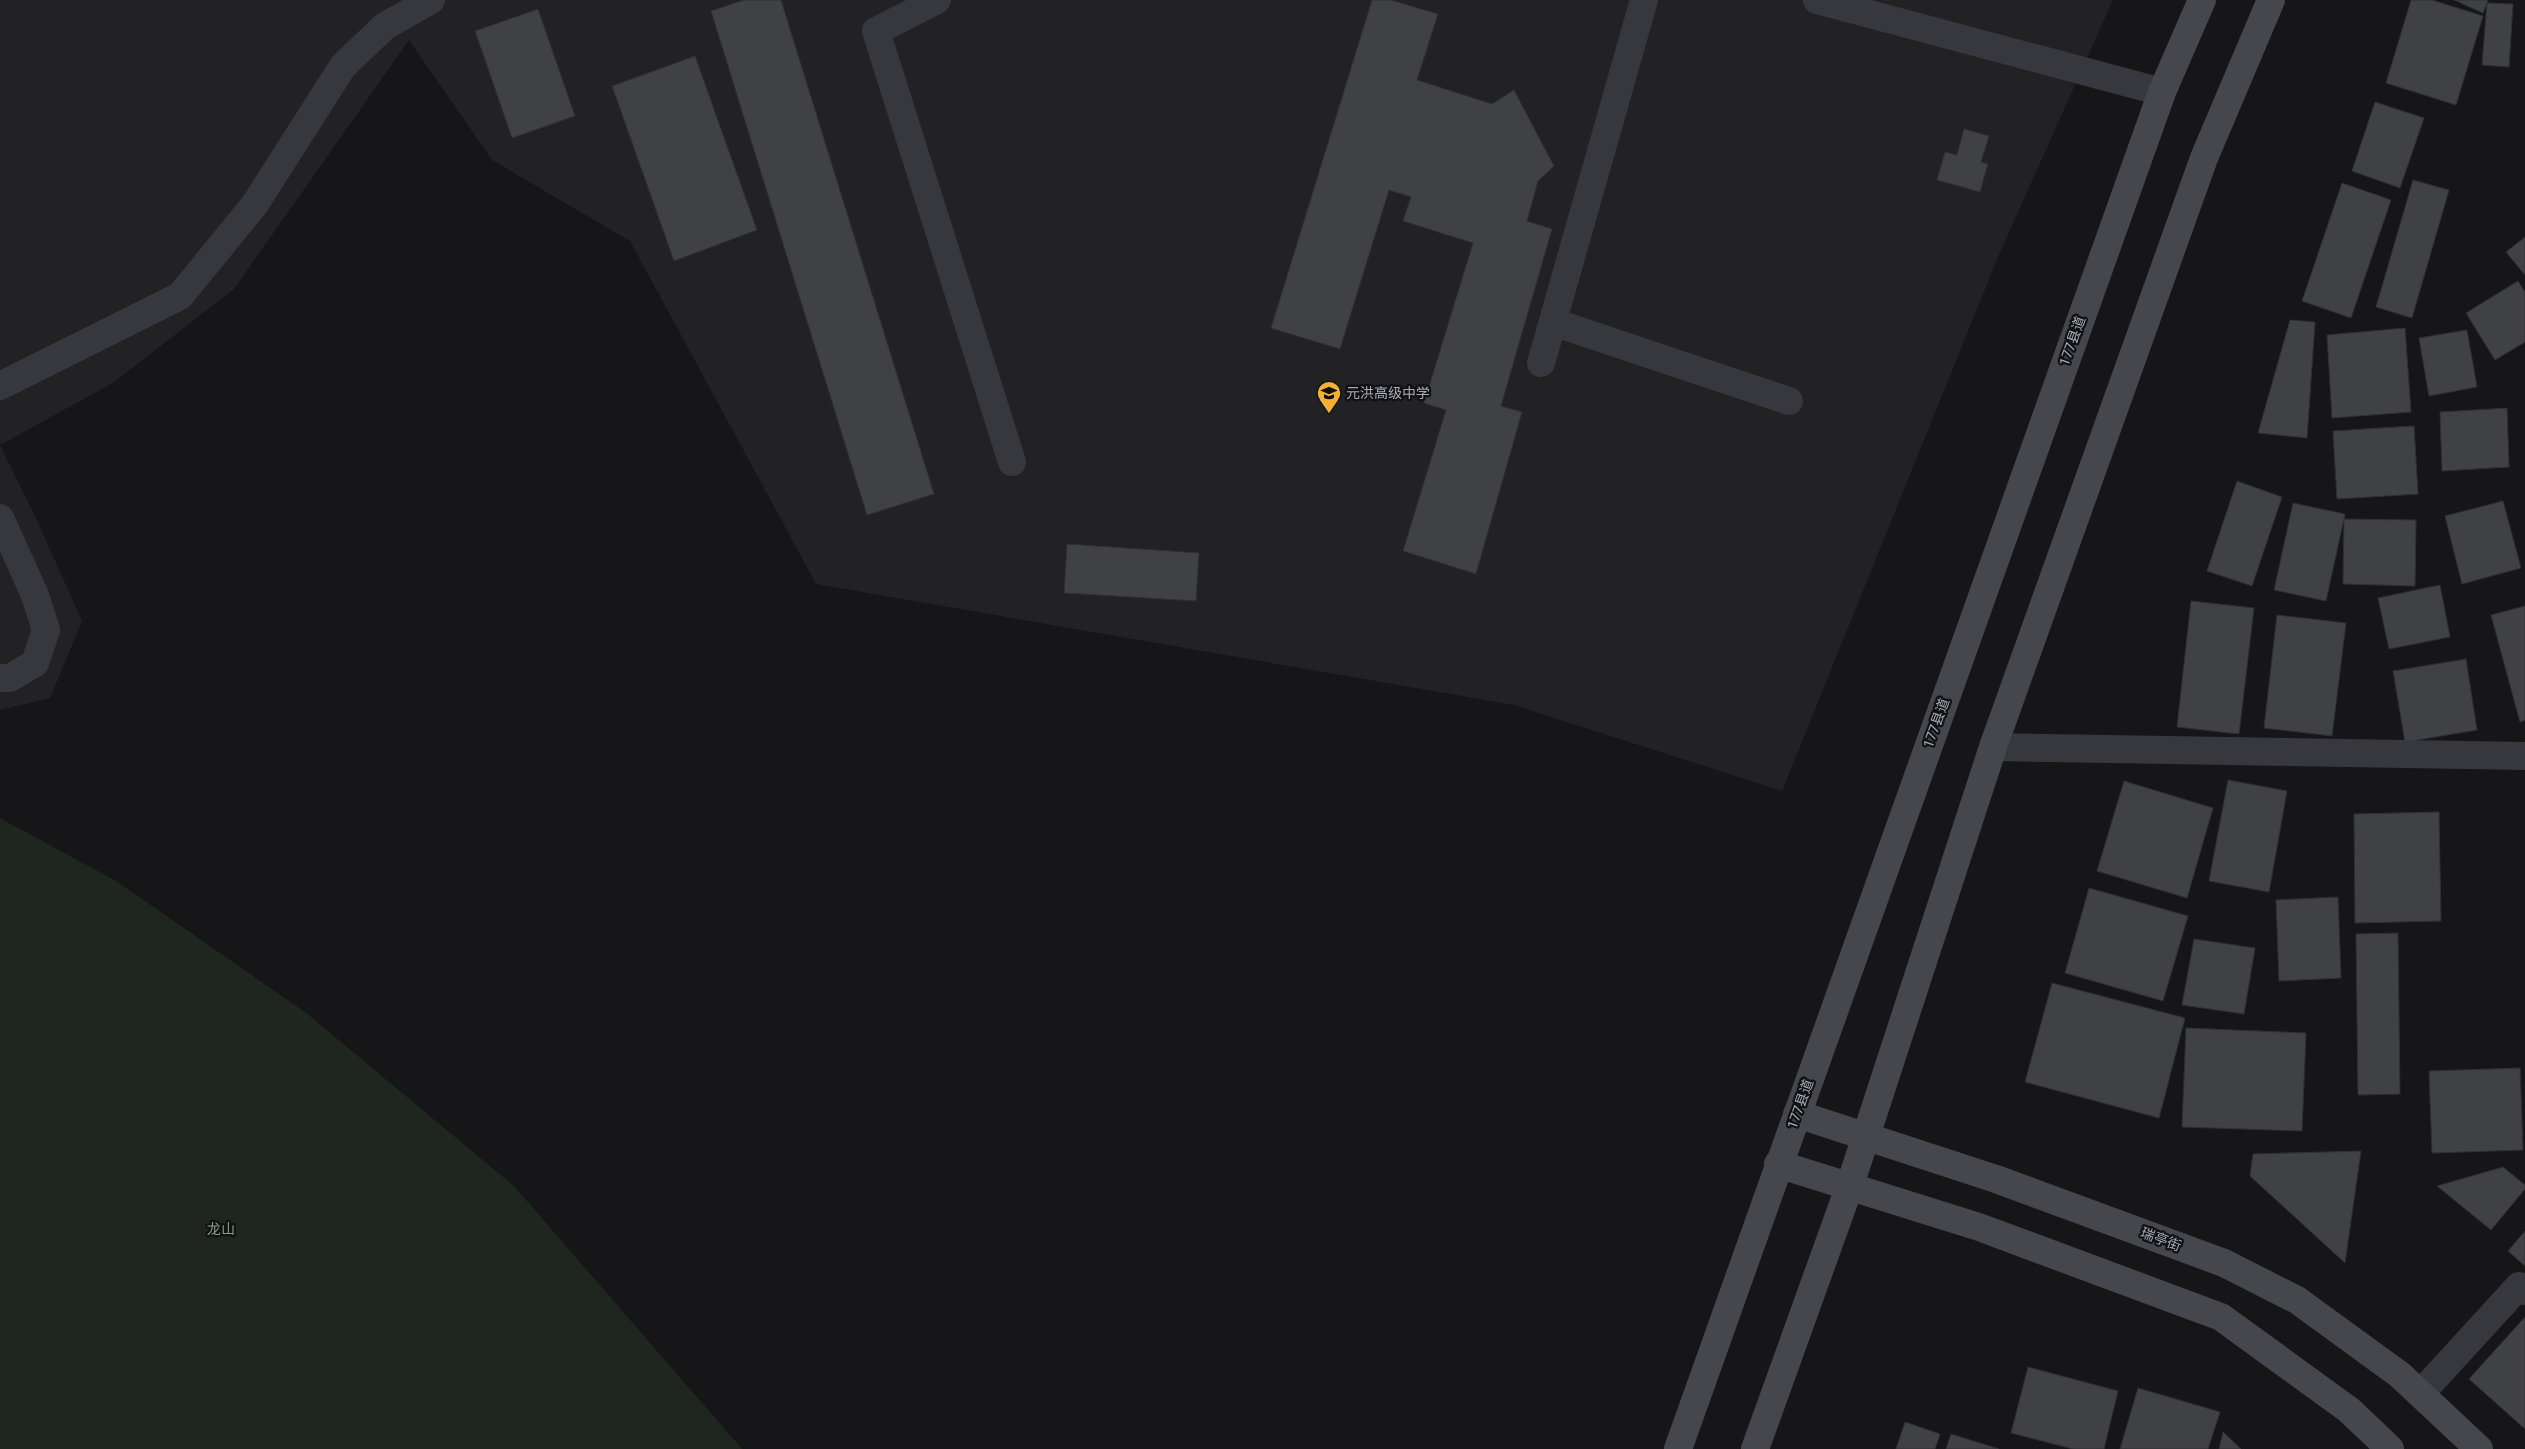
<svg xmlns="http://www.w3.org/2000/svg" width="2525" height="1449" viewBox="0 0 2525 1449" font-family="Roboto,'Noto Sans SC',sans-serif">
<style>
.built{fill:#222225}
.green{fill:#1e261f}
.building{fill:#404145;stroke:#303034}
.lines{fill:none;stroke-linecap:round;stroke-linejoin:round}
.street{stroke:#37383d;stroke-width:28}
.secondary{stroke:#45474d;stroke-width:28}
.labels{text-anchor:middle;dominant-baseline:central;stroke-width:4.5;stroke-linejoin:round;paint-order:stroke}
.street-label{font-size:14px;fill:#a8adb8;stroke:#111113}
.poi-label{font-size:14px;fill:#a8adb8;stroke:#111113;text-anchor:start}
.park-label{font-size:14px;fill:#7fa381;stroke:#111113}
</style>
<rect width="100%" height="100%" fill="#161618"/>
<path class="built" d="M 0,0 L 2113,0 L 1998,257 L 1782,791 L 1514,705 L 816,584 L 630,241 L 492,160 L 409,40 L 234,289 L 113,383 L 0,445 L 36,518 L 82,621 L 50,698 L 0,710 Z"/>
<path class="green" d="M 0,818 L 116,881 L 305,1012 L 514,1186 L 742,1449 L 0,1449 Z"/>
<path class="building" d="M 744,0 L 781,0 L 934,494 L 867,515 L 711,11 Z
M 1372,0 L 1391,0 L 1438,14 L 1417,80 L 1492,104 L 1514,90 L 1554,166 L 1538,181 L 1527,221 L 1552,229 L 1501,406 L 1522,412 L 1476,574 L 1403,551 L 1446,410 L 1424,403 L 1473,243 L 1403,221 L 1411,197 L 1389,190 L 1340,349 L 1271,328 Z
M 2411,0 L 2432,0 L 2483,16 L 2456,105 L 2386,83 Z
M 2454,0 L 2488,0 L 2483,13 Z
M 2487,3 L 2513,4 L 2509,67 L 2482,65 Z
M 538,9 L 575,116 L 512,138 L 475,31 Z
M 695,56 L 757,230 L 674,261 L 612,86 Z
M 2375,102 L 2424,118 L 2400,188 L 2352,171 Z
M 1964,129 L 1989,136 L 1981,162 L 1988,164 L 1980,192 L 1937,180 L 1945,152 L 1957,155 Z
M 2413,180 L 2449,190 L 2412,318 L 2376,307 Z
M 2342,183 L 2391,200 L 2351,318 L 2302,301 Z
M 2525,237 L 2525,275 L 2506,252 Z
M 2518,281 L 2525,292 L 2525,342 L 2495,360 L 2466,313 Z
M 2290,320 L 2315,322 L 2307,438 L 2258,433 Z
M 2405,328 L 2411,412 L 2332,418 L 2327,335 Z
M 2467,330 L 2477,387 L 2429,396 L 2419,338 Z
M 2507,408 L 2509,467 L 2442,471 L 2440,412 Z
M 2414,426 L 2418,494 L 2337,499 L 2333,431 Z
M 2237,481 L 2282,497 L 2252,586 L 2207,571 Z
M 2503,501 L 2521,568 L 2462,584 L 2445,516 Z
M 2293,503 L 2345,514 L 2326,601 L 2274,590 Z
M 2344,519 L 2416,520 L 2415,586 L 2343,584 Z
M 1067,544 L 1199,553 L 1196,601 L 1064,593 Z
M 2440,585 L 2450,637 L 2389,649 L 2378,598 Z
M 2191,601 L 2254,608 L 2239,734 L 2177,727 Z
M 2525,606 L 2525,720 L 2520,722 L 2491,615 Z
M 2277,615 L 2346,623 L 2332,736 L 2264,728 Z
M 2466,659 L 2477,730 L 2405,742 L 2393,671 Z
M 2228,780 L 2287,791 L 2269,892 L 2209,881 Z
M 2124,781 L 2213,808 L 2187,898 L 2097,871 Z
M 2439,812 L 2441,921 L 2355,923 L 2354,814 Z
M 2089,888 L 2188,916 L 2163,1001 L 2065,973 Z
M 2338,897 L 2341,978 L 2279,981 L 2276,900 Z
M 2398,933 L 2400,1094 L 2358,1095 L 2356,934 Z
M 2194,939 L 2255,948 L 2244,1014 L 2182,1005 Z
M 2052,983 L 2185,1018 L 2159,1118 L 2025,1082 Z
M 2186,1028 L 2306,1033 L 2302,1131 L 2182,1127 Z
M 2520,1068 L 2523,1150 L 2432,1153 L 2429,1071 Z
M 2361,1151 L 2345,1263 L 2250,1176 L 2253,1154 Z
M 2503,1167 L 2525,1185 L 2525,1189 L 2491,1230 L 2437,1186 Z
M 2525,1231 L 2525,1266 L 2508,1251 Z
M 2525,1317 L 2525,1429 L 2469,1379 Z
M 2028,1367 L 2118,1391 L 2104,1449 L 2073,1449 L 2011,1433 Z
M 2138,1388 L 2220,1412 L 2208,1449 L 2120,1449 Z
M 1905,1422 L 1940,1434 L 1935,1449 L 1896,1449 Z
M 2223,1432 L 2241,1449 L 2219,1449 Z
M 1951,1434 L 1999,1449 L 1946,1449 Z"/>
<g class="lines">
<path class="street" d="M 937,0 L 876,31 L 1012,462
M 1817,0 L 2162,92
M 1553,322 L 1789,401
M 1541,363 L 1644,0
M 0,386 L 180,296 L 255,204 L 343,66 L 385,26 L 431,0
M 0,518 L 35,595 L 46,630 L 35,663 L 10,678 L 0,678
M 1993,747 L 2525,756
M 2420,1394 L 2519,1286 L 2525,1291"/>
<path class="secondary" d="M 1797,1114 L 1996,1179 L 2224,1263 L 2297,1300 L 2400,1375 L 2479,1449
M 1778,1164 L 1979,1227 L 2221,1317 L 2349,1410 L 2390,1449
M 1678,1449 L 2162,92 L 2202,0
M 1755,1449 L 1850,1185 L 1993,747 L 2204,158 L 2271,0"/>
</g>
<defs>
<g id="school-pin" transform="scale(1.25)"><path d="M0 17L-7.5 6A9.5 9.5 0 1 1 7.5 6Z" fill="#f2b134" stroke="#111113"/><path d="M0-5L7-2L0 1L-7-2ZM-4 1L0 2.5L4 1V4Q0 6-4 4Z" fill="#111"/></g>
</defs>
<g fill-rule="evenodd">
<use href="#school-pin" x="1329" y="393"/>
</g>
<g class="labels">
<g class="street-label">
<text transform="translate(2072 341) rotate(-70)">177县道</text>
<text transform="translate(1936 723) rotate(-70)">177县道</text>
<text transform="translate(1800 1104) rotate(-70)">177县道</text>
<text transform="translate(2161 1239) rotate(21)">瑞亭街</text>
</g>
<g class="poi-label">
<text x="1346" y="393">元洪高级中学</text>
</g>
<g class="park-label">
<text x="221" y="1229">龙山</text>
</g>
</g>
</svg>
